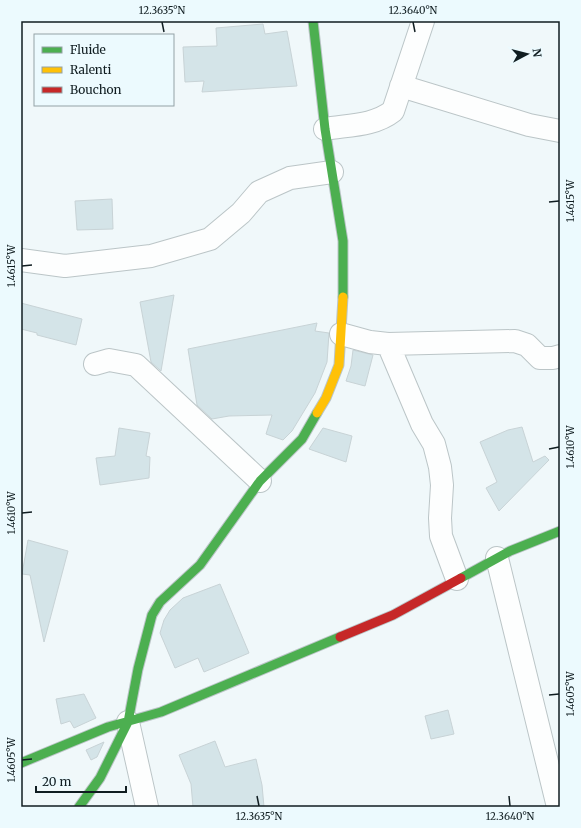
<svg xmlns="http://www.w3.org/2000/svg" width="581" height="828" viewBox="0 0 581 828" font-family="Merriweather,serif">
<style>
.building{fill:#d4e4e8;stroke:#c8d3d6}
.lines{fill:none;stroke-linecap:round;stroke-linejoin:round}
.street-casing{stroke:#bbc5c7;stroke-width:24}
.fast-casing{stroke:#bbc5c7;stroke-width:11}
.slow-casing{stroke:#bbc5c7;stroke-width:11}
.jam-casing{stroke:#bbc5c7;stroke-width:11}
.street{stroke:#fdfefe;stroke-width:22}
.fast{stroke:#4caf50;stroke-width:9}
.slow{stroke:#ffc107;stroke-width:9}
.jam{stroke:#c62828;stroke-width:9}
.ticks{fill:none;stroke:#101d21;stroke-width:1.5}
.neatline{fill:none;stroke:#101d21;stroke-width:1.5}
.ticks-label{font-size:10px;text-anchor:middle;fill:#101d21}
</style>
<rect width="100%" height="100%" fill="#f0f8fa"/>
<path class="building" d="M 263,24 L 265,34 L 287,31 L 297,86 L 202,92 L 204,81 L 185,82 L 183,47 L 217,46 L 216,28 Z
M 112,199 L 113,229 L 77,230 L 75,201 Z
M 174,295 L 161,371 L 151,362 L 140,302 Z
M 21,303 L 82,319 L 76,345 L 37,335 L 37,333 L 21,329 Z
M 317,323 L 315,331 L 329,333 L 327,362 L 315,393 L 292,431 L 283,440 L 266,434 L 272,415 L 229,416 L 212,419 L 197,405 L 188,349 Z
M 353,350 L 373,355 L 365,386 L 346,381 L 351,366 Z
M 522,427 L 533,462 L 545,456 L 549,460 L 499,511 L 486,488 L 497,482 L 480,442 L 508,430 Z
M 119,428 L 150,433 L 146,456 L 150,457 L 149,478 L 100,485 L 96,458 L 115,456 Z
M 323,428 L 352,436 L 346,462 L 309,449 Z
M 28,540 L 68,551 L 44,642 L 30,575 L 22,574 Z
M 220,584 L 249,653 L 204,672 L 198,658 L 175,668 L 160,633 L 164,620 L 170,610 L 183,598 Z
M 84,694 L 96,718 L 74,728 L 70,721 L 61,724 L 56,699 Z
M 448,710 L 454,734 L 431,739 L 425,716 Z
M 215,741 L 225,767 L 256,759 L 262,785 L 264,807 L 193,807 L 191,784 L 179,755 Z
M 104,742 L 97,757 L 91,760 L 86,750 Z"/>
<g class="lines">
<g class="street-casing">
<path id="street" d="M 401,86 L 529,125 L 560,131
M 325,129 C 348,125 374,126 393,111 L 423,21
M 21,260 L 65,266 L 151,256 L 210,239 L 241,213 L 259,192 L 290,178 L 332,172
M 341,334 L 370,342 L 388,344 L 515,341 L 527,345 L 540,358 L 553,358 L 560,356
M 388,344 L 422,424 L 434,444 L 440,467 L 442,485 L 440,518 L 441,536 L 457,579
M 95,364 L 109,360 L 136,365 L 260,481
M 497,558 L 558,807
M 128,722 L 147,807"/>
</g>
<g class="fast-casing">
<path id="fast" d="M 313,21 L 325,129 L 343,241 L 343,297
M 461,578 L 510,551 L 560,531
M 21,763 L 108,727 L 161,712 L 340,637
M 79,807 L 100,778 L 128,722 L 138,669 L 152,615 L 160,602 L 200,565 L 260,481 L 302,439 L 317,413"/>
</g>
<g class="slow-casing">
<path id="slow" d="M 317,413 L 326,398 L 339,365 L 343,297"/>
</g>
<g class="jam-casing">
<path id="jam" d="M 340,637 L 393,615 L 461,578"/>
</g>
<use href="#street" class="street"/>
<use href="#fast" class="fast"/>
<use href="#slow" class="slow"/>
<use href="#jam" class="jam"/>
</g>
<path class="ticks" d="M 162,22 L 164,32M 413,22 L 415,32M 549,202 L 559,201M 22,266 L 32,265M 549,449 L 559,447M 22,513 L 32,512M 549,695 L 559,694M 22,760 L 32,759M 257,796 L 259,806M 509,796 L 510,806"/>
<rect width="581" height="828" fill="none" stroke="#ecfafe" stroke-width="44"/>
<rect x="34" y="34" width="140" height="72" fill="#ecfafe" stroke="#94a2a6"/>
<rect x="42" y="47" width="20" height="6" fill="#4caf50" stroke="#94a2a6"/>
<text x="70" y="54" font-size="12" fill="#101d21">Fluide</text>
<rect x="42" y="67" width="20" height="6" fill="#ffc107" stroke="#94a2a6"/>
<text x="70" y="74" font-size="12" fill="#101d21">Ralenti</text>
<rect x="42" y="87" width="20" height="6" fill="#c62828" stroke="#94a2a6"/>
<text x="70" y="94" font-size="12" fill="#101d21">Bouchon</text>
<g transform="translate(527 54) rotate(83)" stroke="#ecfafe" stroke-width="3" paint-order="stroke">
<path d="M0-3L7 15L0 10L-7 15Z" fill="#101d21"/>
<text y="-6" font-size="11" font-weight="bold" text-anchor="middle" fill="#101d21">N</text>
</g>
<path d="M36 786v6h90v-6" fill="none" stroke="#101d21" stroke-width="2"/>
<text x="42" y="786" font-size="12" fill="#101d21" stroke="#ecfafe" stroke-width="3" paint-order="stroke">20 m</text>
<rect x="22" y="22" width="537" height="784" class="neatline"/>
<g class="ticks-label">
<text x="162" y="14">12.3635°N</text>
<text x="413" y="14">12.3640°N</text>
<text transform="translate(570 201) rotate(-90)" y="4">1.4615°W</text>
<text transform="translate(11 266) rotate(-90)" y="4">1.4615°W</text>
<text transform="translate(570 447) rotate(-90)" y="4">1.4610°W</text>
<text transform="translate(11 513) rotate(-90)" y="4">1.4610°W</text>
<text transform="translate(570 694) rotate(-90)" y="4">1.4605°W</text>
<text transform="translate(11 760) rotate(-90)" y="4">1.4605°W</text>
<text x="259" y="820">12.3635°N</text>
<text x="510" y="820">12.3640°N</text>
</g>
</svg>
